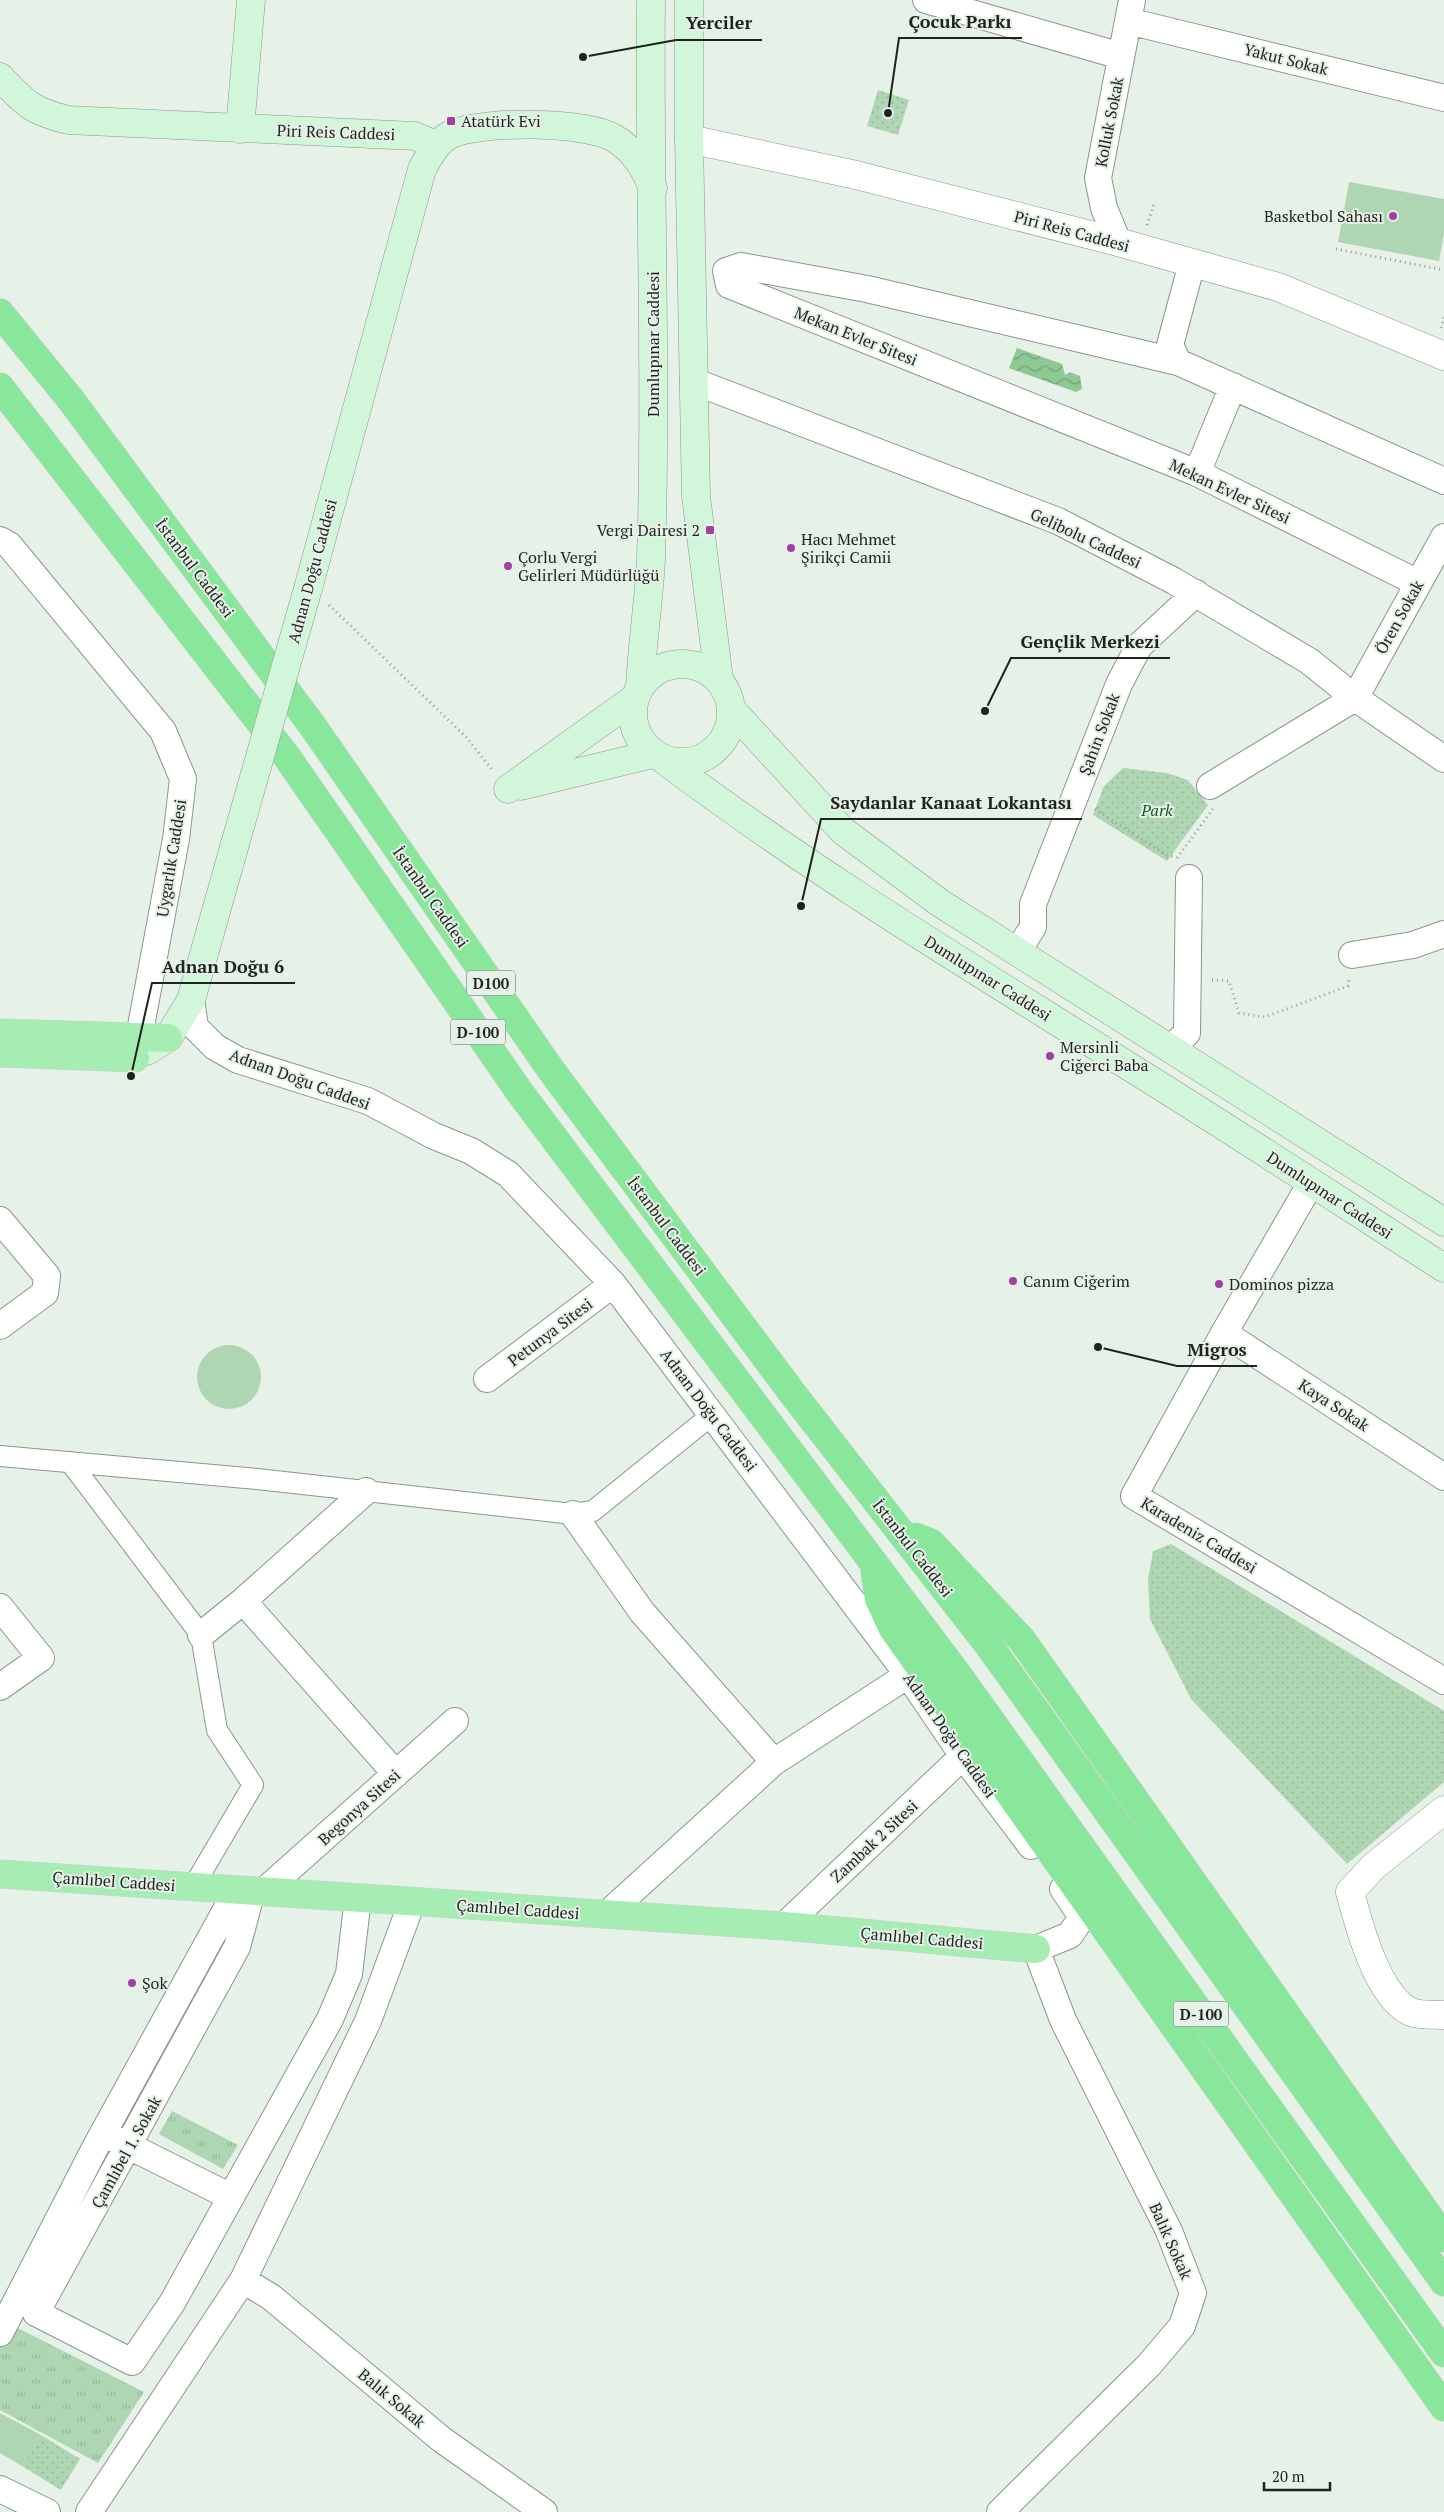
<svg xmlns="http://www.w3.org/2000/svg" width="1444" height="2512" viewBox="0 0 1444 2512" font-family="'PT Serif',serif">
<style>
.grass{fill:url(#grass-tufts)}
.park{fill:url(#park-dots)}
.pitch{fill:#afd6b3}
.water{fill:url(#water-waves)}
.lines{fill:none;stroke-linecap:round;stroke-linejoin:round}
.pedestrian-casing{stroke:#8c968d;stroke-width:22}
.minor-casing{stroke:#8c968d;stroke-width:28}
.tertiary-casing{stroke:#8c968d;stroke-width:29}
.secondary-casing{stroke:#8c968d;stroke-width:29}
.primary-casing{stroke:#cecfce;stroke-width:29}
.trunk-casing{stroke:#cecfce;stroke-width:29}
.path{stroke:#969e96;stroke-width:3;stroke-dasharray:1 4;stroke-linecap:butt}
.pedestrian{stroke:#fff;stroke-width:20}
.minor{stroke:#fff;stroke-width:26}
.tertiary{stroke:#fff;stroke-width:28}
.secondary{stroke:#d2f6d9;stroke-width:28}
.primary{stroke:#a6edb3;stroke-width:28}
.trunk{stroke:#88e79a;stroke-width:28}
.secondary-bridge-casing{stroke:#8c968d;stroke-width:29;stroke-linecap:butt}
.secondary-bridge{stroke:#d2f6d9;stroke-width:28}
.poi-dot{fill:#a33ea3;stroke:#e6f1e7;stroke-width:2}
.labels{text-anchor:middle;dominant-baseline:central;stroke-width:4;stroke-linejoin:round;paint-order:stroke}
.shield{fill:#e6f1e7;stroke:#5b615b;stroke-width:1}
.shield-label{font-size:15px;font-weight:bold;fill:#1f231f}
.street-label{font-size:16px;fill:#1f231f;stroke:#e6f1e7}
.poi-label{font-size:16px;fill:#1f231f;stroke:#e6f1e7;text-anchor:start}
.park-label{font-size:16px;font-style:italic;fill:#195728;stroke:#e6f1e7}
.leader{fill:none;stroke:#1f231f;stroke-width:2}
.callout-dot{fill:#1f231f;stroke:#e6f1e7;stroke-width:2}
.callout-label{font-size:18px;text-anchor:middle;font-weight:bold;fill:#1f231f;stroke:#e6f1e7;stroke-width:4;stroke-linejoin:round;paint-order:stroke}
</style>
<defs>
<pattern id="grass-tufts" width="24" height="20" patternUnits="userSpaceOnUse" patternTransform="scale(1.25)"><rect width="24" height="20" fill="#afd6b3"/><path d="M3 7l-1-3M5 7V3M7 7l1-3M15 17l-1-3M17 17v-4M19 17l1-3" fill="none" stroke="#96b79a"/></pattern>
<pattern id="park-dots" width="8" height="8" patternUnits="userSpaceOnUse" patternTransform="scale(1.25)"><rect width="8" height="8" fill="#afd6b3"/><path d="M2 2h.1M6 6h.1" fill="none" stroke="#96b79a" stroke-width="1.8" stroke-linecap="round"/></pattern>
<pattern id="water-waves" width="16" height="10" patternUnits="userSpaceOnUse" patternTransform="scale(1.25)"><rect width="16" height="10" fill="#8dc895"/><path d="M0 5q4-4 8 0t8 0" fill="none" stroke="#73a279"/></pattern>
</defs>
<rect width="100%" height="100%" fill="#e6f1e7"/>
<path class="grass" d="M 172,2111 L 238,2145 L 223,2169 L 159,2134 Z
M 6,2322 L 144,2392 L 98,2463 L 0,2410 L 0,2337 Z"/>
<path class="park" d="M 878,90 L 909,100 L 898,135 L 867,126 Z
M 1123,768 L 1167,773 L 1188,780 L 1208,805 L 1167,861 L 1093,815 L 1104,786 Z
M 1171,1544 L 1444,1711 L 1444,1782 L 1347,1864 L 1191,1699 L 1150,1619 L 1148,1580 L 1153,1551 Z
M 41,2435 L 80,2459 L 61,2490 L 22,2466 Z"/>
<path class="pitch" d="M 1349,182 L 1444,199 L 1444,234 L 1439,261 L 1338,242 Z
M197 1377a32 32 0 1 1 64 0a32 32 0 1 1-64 0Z
M 0,2413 L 41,2435 L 22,2466 L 0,2453 Z"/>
<path class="water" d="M 1017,348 L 1062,364 L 1065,375 L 1070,372 L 1080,376 L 1082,389 L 1076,392 L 1009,368 Z"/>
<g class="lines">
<g class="pedestrian-casing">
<path id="pedestrian" d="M 0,1456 L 257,1479 L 573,1514 L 593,1511 L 713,1414
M 70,1462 L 201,1635 L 217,1730 L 253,1785 L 193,1887"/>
</g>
<g class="minor-casing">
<path id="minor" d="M 926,0 L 1121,56
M 1128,21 L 1444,98
M 1118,242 L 1104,208 L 1098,178 L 1132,0
M 1192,263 L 1170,345 L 1178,362 L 1444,481
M 1178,362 L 867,289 L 741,266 L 726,271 L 729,285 L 1197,473 L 1418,583
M 693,381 L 1058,521 L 1174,581 L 1309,661 L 1355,698 L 1444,759
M 1197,473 L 1233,386
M 0,540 L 9,545 L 163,731 L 183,779 L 176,839 L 135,1058
M 1210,786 L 1355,698 L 1444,537
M 1017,952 L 1033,927 L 1033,904 L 1119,684 L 1139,646 L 1196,593
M 1352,955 L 1413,945 L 1444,934
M 191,1000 L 195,1027 L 215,1047 L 238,1060 L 368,1101 L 434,1136 L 471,1151 L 508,1174 L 613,1284 L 908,1675 L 963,1756 L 1031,1846
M 1170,1049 L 1187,1033 L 1189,878
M 1311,1183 L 1224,1333 L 1134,1496 L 1444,1681
M 0,1220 L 47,1276 L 45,1293 L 0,1326
M 1224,1333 L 1444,1477
M 487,1379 L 613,1284
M 573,1514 L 642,1612 L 774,1762
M 243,1601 L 396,1774
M 0,1607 L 41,1658 L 0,1687
M 201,1635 L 243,1601 L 366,1491
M 252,1891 L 237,1947 L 36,2313 L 132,2362 L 172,2303 L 330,2019 L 349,1974 L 358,1898
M 263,1892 L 455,1721
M 607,1914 L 774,1762 L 908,1675
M 784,1926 L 963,1756
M 113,2138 L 231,2197
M 243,2280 L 271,2297 L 441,2439 L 544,2512
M 0,2333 L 96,2146 L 237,1890
M 0,2489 L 47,2512
M 89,2512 L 243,2280 L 368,2021 L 412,1902
M 1000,2512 L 1149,2365 L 1182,2326 L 1193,2293 L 1169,2231 L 1063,2020 L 1036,1949 L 1070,1935 L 1082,1917 L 1063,1889"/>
</g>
<g class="tertiary-casing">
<path id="tertiary" d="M 689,139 L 856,175 L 1118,242 L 1278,287 L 1444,356
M 1444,1810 L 1374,1866 L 1350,1892 C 1359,1926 1377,1994 1409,2011 C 1418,2016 1434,2014 1444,2015"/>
</g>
<g class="secondary-casing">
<path id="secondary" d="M 689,0 L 689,139 L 696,496 L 719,680
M 0,77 C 26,104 31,111 68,120 L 415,136 L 436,145
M 240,129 L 251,0
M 309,585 L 422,169 C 430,155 438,139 454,133 C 486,121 585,121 614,138 C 634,150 644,167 653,188
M633 713a49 49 0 1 1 98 0a49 49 0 1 1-98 0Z
M 640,687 C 642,644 649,601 651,559 C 657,373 649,186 651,0
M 732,710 L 843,831 L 940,903 L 1444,1222
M 664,760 C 811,871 969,966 1125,1064 C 1232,1130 1338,1200 1444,1268
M 521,786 L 653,754
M 508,789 L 635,698
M 147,1051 L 168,1038 L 191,1000 L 235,844"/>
</g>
<g class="primary-casing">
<path id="primary" d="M 0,1033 L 168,1038
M 0,1053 L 135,1058
M 0,1874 L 784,1926 L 1036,1949"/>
</g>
<g class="trunk-casing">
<path id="trunk" d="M 0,313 L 71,400 L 314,728 L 551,1070 L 793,1394 L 990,1647 L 1444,2282
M 0,387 L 287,757 L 521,1094 L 958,1675 L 1444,2353
M 916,1537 L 931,1543 L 1022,1640 L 1444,2238
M 875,1572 L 879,1599 L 893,1629 L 1444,2407"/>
</g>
<path class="path" d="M 1147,225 L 1154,204
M 1336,249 L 1444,270
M 1441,328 L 1444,317
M 329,605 L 466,737 L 493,771
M 1095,809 L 1166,855 L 1176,857
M 1177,858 L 1213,809
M 1212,980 L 1229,981 L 1239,1013 L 1265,1017 L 1348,986 L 1349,978"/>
<use href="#pedestrian" class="pedestrian"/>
<use href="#minor" class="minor"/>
<use href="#tertiary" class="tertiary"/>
<use href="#secondary" class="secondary"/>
<use href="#primary" class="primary"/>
<use href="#trunk" class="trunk"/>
<g class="secondary-bridge-casing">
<path id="secondary-bridge" d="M 235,844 L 309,585"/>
</g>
<use href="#secondary-bridge" class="secondary-bridge"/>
</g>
<g class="poi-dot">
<rect x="446" y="116" width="10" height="10" rx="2.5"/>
<circle cx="1393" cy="216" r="5"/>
<rect x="705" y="525" width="10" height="10" rx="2.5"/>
<circle cx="791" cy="548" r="5"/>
<circle cx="508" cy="566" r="5"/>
<circle cx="1050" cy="1056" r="5"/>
<circle cx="1013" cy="1281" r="5"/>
<circle cx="1219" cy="1284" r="5"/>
<circle cx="132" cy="1983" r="5"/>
</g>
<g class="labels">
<g class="shield">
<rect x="467" y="970.5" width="48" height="25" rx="4"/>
<rect x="450.5" y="1019.5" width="55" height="25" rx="4"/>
<rect x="1173.5" y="2001.5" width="55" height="25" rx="4"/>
</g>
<g class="shield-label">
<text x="491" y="983">D100</text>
<text x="478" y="1032">D-100</text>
<text x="1201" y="2014">D-100</text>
</g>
<g class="street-label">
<text transform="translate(1286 59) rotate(14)">Yakut Sokak</text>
<text transform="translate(1109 122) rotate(-79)">Kolluk Sokak</text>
<text transform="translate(336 132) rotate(2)">Piri Reis Caddesi</text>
<text transform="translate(1072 231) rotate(15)">Piri Reis Caddesi</text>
<text transform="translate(856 336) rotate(22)">Mekan Evler Sitesi</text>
<text transform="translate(653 344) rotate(-90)">Dumlupınar Caddesi</text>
<text transform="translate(1230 491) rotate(25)">Mekan Evler Sitesi</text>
<text transform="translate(1086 538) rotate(25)">Gelibolu Caddesi</text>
<text transform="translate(195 568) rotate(53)">İstanbul Caddesi</text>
<text transform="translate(312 571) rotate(-75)">Adnan Doğu Caddesi</text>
<text transform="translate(1399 617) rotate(-61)">Ören Sokak</text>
<text transform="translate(1099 734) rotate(-69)">Şahin Sokak</text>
<text transform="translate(171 858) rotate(-81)">Uygarlık Caddesi</text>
<text transform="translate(431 897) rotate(55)">İstanbul Caddesi</text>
<text transform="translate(988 978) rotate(32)">Dumlupınar Caddesi</text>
<text transform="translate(300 1079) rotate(20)">Adnan Doğu Caddesi</text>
<text transform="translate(1330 1195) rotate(33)">Dumlupınar Caddesi</text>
<text transform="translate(667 1226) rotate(53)">İstanbul Caddesi</text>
<text transform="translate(550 1332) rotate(-37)">Petunya Sitesi</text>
<text transform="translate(1334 1405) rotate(33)">Kaya Sokak</text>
<text transform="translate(709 1410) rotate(53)">Adnan Doğu Caddesi</text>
<text transform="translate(1199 1535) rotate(31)">Karadeniz Caddesi</text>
<text transform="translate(913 1548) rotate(52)">İstanbul Caddesi</text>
<text transform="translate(950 1735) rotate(55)">Adnan Doğu Caddesi</text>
<text transform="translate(359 1807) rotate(-42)">Begonya Sitesi</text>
<text transform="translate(874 1841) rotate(-43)">Zambak 2 Sitesi</text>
<text transform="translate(114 1881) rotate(4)">Çamlıbel Caddesi</text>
<text transform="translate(518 1909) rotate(4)">Çamlıbel Caddesi</text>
<text transform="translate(922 1938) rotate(5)">Çamlıbel Caddesi</text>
<text transform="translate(126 2152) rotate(-61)">Çamlıbel 1. Sokak</text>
<text transform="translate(1171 2241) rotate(66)">Balık Sokak</text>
<text transform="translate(392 2398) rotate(40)">Balık Sokak</text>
</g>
<g class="poi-label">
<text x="461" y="121">Atatürk Evi</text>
<text x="1383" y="216" text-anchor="end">Basketbol Sahası</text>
<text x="700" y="530" text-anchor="end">Vergi Dairesi 2</text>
<text x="801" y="539">Hacı Mehmet<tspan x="801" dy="18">Şirikçi Camii</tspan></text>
<text x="518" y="557">Çorlu Vergi<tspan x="518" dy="18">Gelirleri Müdürlüğü</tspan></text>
<text x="1060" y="1047">Mersinli<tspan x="1060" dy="18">Ciğerci Baba</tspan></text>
<text x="1023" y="1281">Canım Ciğerim</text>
<text x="1229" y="1284">Dominos pizza</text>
<text x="142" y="1983">Şok</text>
</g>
<g class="park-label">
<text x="1157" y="810">Park</text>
</g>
</g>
<path class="leader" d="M888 113L899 38H1022M583 57L676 40H762M985 711L1011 658H1170M801 906L821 819H1082M131 1076L152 983H295M1098 1347L1177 1366H1257"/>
<g class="callout-dot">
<circle cx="888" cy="113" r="5"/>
<circle cx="583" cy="57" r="5"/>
<circle cx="985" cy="711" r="5"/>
<circle cx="801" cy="906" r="5"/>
<circle cx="131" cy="1076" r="5"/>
<circle cx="1098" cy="1347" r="5"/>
</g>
<g class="callout-label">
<text x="960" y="28">Çocuk Parkı</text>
<text x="719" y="29">Yerciler</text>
<text x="1090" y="648">Gençlik Merkezi</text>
<text x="951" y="809">Saydanlar Kanaat Lokantası</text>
<text x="223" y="973">Adnan Doğu 6</text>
<text x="1217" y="1356">Migros</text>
</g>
<path d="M1264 2482v8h66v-8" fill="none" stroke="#1f231f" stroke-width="2.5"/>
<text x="1272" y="2482" font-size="15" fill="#1f231f" stroke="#e6f1e7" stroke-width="4" paint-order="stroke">20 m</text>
</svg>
